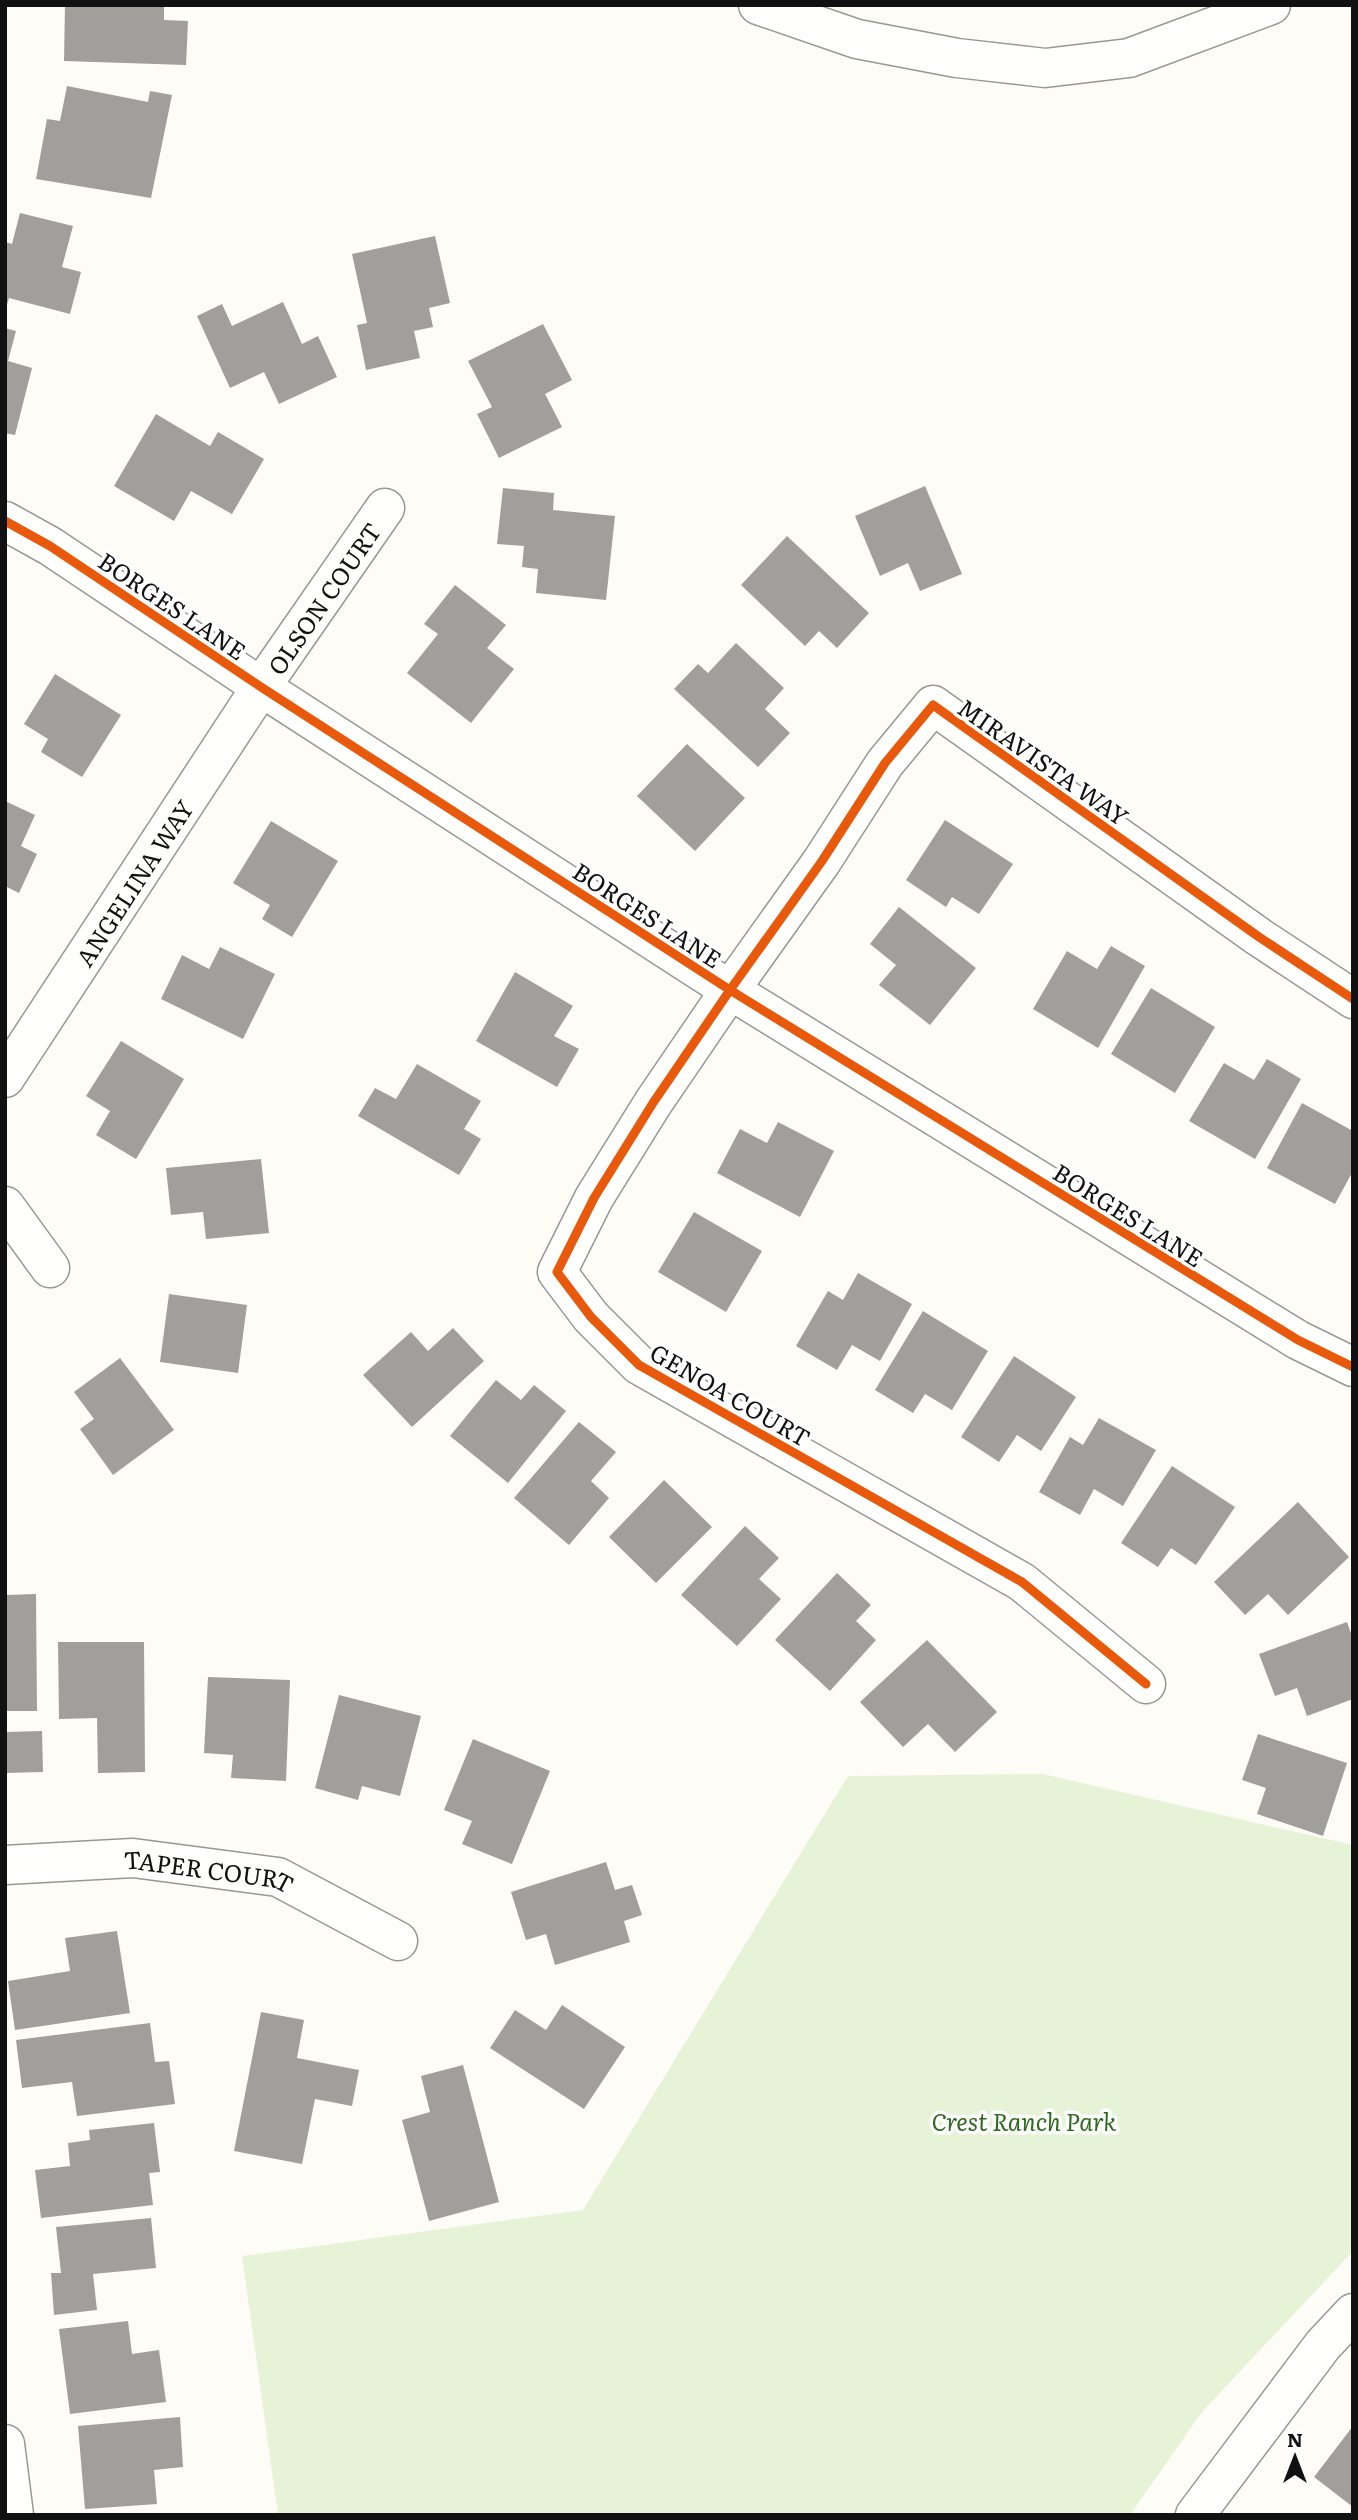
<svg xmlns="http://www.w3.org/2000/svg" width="1358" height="2520" viewBox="0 0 1358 2520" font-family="Literata,serif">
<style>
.green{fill:#e7f3d7}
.building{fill:#a19f9c}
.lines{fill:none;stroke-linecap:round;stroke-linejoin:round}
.minor-casing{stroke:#979795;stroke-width:41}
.minor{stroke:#fffffe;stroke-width:38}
.cycleway-casing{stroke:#fff;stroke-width:13}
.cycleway{stroke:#e8590c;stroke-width:9}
.labels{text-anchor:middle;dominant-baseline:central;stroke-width:7;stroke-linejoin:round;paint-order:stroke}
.street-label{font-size:24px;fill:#111;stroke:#fff}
.park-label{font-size:24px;font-style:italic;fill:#2f6b1f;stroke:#fff}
</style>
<rect width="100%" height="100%" fill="#fdfcf7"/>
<path class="green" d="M 1043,1774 L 1353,1845 L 1353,2251 L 1202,2412 L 1130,2515 L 278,2515 L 242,2256 L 583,2210 L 848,1776 Z"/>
<path class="building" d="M 65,5 L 164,5 L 164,20 L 188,21 L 186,65 L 64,61 Z
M 67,86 L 148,102 L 150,91 L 172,95 L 151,198 L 36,179 L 47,119 L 60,121 Z
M 20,213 L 73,226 L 62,267 L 81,272 L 70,314 L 9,298 L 5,311 L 5,242 L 12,244 Z
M 435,236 L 450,303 L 429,308 L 433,327 L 414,331 L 420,358 L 366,370 L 357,325 L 367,323 L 352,254 Z
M 283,302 L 302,344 L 318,336 L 337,377 L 279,404 L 264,372 L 230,388 L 197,316 L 222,304 L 232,326 Z
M 543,324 L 572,380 L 545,394 L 562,427 L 499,458 L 477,414 L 492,407 L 468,361 Z
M 5,328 L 16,331 L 8,361 L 32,368 L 15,435 L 5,433 Z
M 156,414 L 210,446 L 218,432 L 264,459 L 232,514 L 191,491 L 174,521 L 114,486 Z
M 925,486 L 962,574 L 920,591 L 908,563 L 880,576 L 855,516 Z
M 503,488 L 554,493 L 553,510 L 615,516 L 606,600 L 536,593 L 538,569 L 522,567 L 524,546 L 497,544 Z
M 787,536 L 869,613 L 837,648 L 819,631 L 805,646 L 741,585 Z
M 455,585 L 506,625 L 487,648 L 514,669 L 471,723 L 407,673 L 438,634 L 424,624 Z
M 736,643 L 784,688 L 765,709 L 790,733 L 758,767 L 674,689 L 698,664 L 708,673 Z
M 55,674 L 121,715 L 82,777 L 41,752 L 48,739 L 24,724 Z
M 687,744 L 745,798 L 695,851 L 637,796 Z
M 5,801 L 35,815 L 21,846 L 37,854 L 19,893 L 5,886 Z
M 945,820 L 1013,864 L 979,914 L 952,897 L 946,907 L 906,880 Z
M 271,821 L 338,861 L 292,937 L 262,919 L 270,905 L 233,883 Z
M 899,907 L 976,968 L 930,1025 L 879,985 L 896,965 L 870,944 Z
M 1111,946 L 1145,966 L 1098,1048 L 1033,1009 L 1067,951 L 1097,969 Z
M 220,947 L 275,974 L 243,1039 L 161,999 L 182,955 L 209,969 Z
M 515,972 L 573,1006 L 554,1036 L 579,1049 L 557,1087 L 476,1041 Z
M 1151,988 L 1215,1027 L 1175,1093 L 1111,1054 Z
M 121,1041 L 184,1079 L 136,1159 L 96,1135 L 110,1111 L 86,1096 Z
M 1267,1059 L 1301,1079 L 1255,1159 L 1189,1121 L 1224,1063 L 1254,1080 Z
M 417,1064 L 481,1101 L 464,1129 L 481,1139 L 459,1175 L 358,1116 L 375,1088 L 396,1099 Z
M 1302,1103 L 1353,1131 L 1353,1171 L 1335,1204 L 1267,1168 Z
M 778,1122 L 834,1151 L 800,1217 L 717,1173 L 740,1129 L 767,1143 Z
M 261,1159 L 269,1233 L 206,1239 L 203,1212 L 171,1215 L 166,1168 Z
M 694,1212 L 762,1251 L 726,1312 L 658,1272 Z
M 858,1273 L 912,1304 L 880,1361 L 852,1345 L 837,1370 L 796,1346 L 828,1291 L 843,1300 Z
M 169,1294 L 247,1305 L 238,1373 L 160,1362 Z
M 923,1311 L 988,1351 L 952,1410 L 925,1394 L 913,1413 L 875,1390 Z
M 453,1328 L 484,1361 L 412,1427 L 363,1375 L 411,1332 L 428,1351 Z
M 1014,1356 L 1076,1397 L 1041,1451 L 1017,1435 L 999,1462 L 961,1437 Z
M 120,1358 L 174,1430 L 113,1475 L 80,1429 L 94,1419 L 74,1392 Z
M 496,1380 L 521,1400 L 534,1385 L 566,1411 L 508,1483 L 450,1436 Z
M 1099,1418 L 1156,1450 L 1123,1506 L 1094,1489 L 1080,1515 L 1039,1492 L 1070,1437 L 1083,1445 Z
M 579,1422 L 616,1452 L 591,1481 L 609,1498 L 569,1545 L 514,1498 Z
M 1172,1466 L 1235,1507 L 1196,1565 L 1171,1548 L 1158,1567 L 1121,1543 Z
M 664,1480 L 712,1527 L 656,1583 L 609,1537 Z
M 1298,1502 L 1349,1557 L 1288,1615 L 1268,1594 L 1245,1615 L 1214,1582 Z
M 745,1526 L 779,1558 L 759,1579 L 781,1599 L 737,1646 L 681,1595 Z
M 837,1573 L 871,1605 L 856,1621 L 876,1640 L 830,1691 L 775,1640 Z
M 36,1594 L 37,1711 L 5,1711 L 5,1595 Z
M 1347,1622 L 1353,1639 L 1353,1699 L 1307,1716 L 1297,1688 L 1275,1696 L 1259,1654 Z
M 927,1640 L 997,1712 L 955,1752 L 928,1724 L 903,1747 L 860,1702 Z
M 58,1642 L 144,1642 L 145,1772 L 98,1773 L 97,1718 L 59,1719 Z
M 208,1677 L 290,1680 L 286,1781 L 231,1778 L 233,1755 L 204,1753 Z
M 339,1695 L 421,1716 L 400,1796 L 362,1786 L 358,1800 L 315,1788 Z
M 42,1731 L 43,1772 L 5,1773 L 5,1732 Z
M 1258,1734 L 1347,1763 L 1323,1836 L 1257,1814 L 1266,1788 L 1242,1780 Z
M 473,1739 L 550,1771 L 512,1864 L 462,1844 L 472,1821 L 444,1810 Z
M 606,1862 L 615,1890 L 632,1885 L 642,1915 L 624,1921 L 630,1942 L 555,1965 L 546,1934 L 526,1940 L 511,1892 Z
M 117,1931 L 130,2013 L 15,2030 L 8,1981 L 70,1971 L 65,1938 Z
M 562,2005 L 625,2047 L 584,2109 L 490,2048 L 515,2010 L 546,2030 Z
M 261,2012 L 304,2020 L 297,2058 L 359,2070 L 352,2106 L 315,2099 L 302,2164 L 234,2151 Z
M 150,2023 L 155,2062 L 169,2061 L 175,2104 L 77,2116 L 72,2082 L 22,2088 L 16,2040 Z
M 463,2065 L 499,2202 L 429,2221 L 402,2120 L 430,2112 L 421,2076 Z
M 154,2123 L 160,2172 L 149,2173 L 153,2205 L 41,2218 L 35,2170 L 70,2166 L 68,2143 L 90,2140 L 89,2130 Z
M 151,2218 L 156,2268 L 93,2274 L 97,2310 L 54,2315 L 51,2273 L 61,2273 L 56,2227 Z
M 128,2321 L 132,2354 L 159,2350 L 166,2402 L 70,2414 L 59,2329 Z
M 180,2417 L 183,2467 L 154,2470 L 157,2504 L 85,2509 L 78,2426 Z
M 1353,2426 L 1353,2507 L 1314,2477 Z"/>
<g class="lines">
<g class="minor-casing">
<g id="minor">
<path d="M 758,5 L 857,39 L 957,58 L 1045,68 L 1129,58 L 1271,5"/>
<path d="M 5,521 L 50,546 L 261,687 L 730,990 L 1298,1340 L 1353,1367"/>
<path id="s1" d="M 5,1078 L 261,687 L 385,508"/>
<path d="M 5,1206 L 50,1268"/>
<path d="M 1146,1684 L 1022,1582 L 639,1365 L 591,1317 L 557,1272 L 594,1198 L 653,1103 L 730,990 L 822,861 L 885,763 L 933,705 L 1259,937 L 1353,999"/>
<path id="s2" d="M 5,1865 L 133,1858 L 278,1877 L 398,1941"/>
<path d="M 5,2444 L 14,2515"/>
<path d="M 1195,2515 L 1323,2345 L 1353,2313"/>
</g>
</g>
<use href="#minor" class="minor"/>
<g class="cycleway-casing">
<path id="cycleway" d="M 5,521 L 50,546 L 261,687 L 730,990 L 1298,1340 L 1353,1367
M 1146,1684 L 1022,1582 L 639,1365 L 591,1317 L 557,1272 L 594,1198 L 653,1103 L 730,990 L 822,861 L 885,763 L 933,705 L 1259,937 L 1353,999"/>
</g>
<use href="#cycleway" class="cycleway"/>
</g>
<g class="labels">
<g class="street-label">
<text stroke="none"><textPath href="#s1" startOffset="576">OLSON COURT</textPath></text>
<text transform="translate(173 605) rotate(34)">BORGES LANE</text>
<text transform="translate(1044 761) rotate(35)">MIRAVISTA WAY</text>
<text stroke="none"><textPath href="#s1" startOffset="234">ANGELINA WAY</textPath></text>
<text transform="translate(648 914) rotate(33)">BORGES LANE</text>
<text transform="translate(1129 1214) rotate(32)">BORGES LANE</text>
<text transform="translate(731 1394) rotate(30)">GENOA COURT</text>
<text stroke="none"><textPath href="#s2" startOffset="205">TAPER COURT</textPath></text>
</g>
<g class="park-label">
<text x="1024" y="2120">Crest Ranch Park</text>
</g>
</g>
<rect width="1358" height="2520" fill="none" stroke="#111111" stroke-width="14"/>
<g transform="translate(1295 2457)" stroke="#ffffff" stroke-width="5" paint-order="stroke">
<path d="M0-5L12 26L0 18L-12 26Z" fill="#111111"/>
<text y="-10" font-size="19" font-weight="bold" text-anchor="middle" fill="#111111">N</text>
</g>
</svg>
